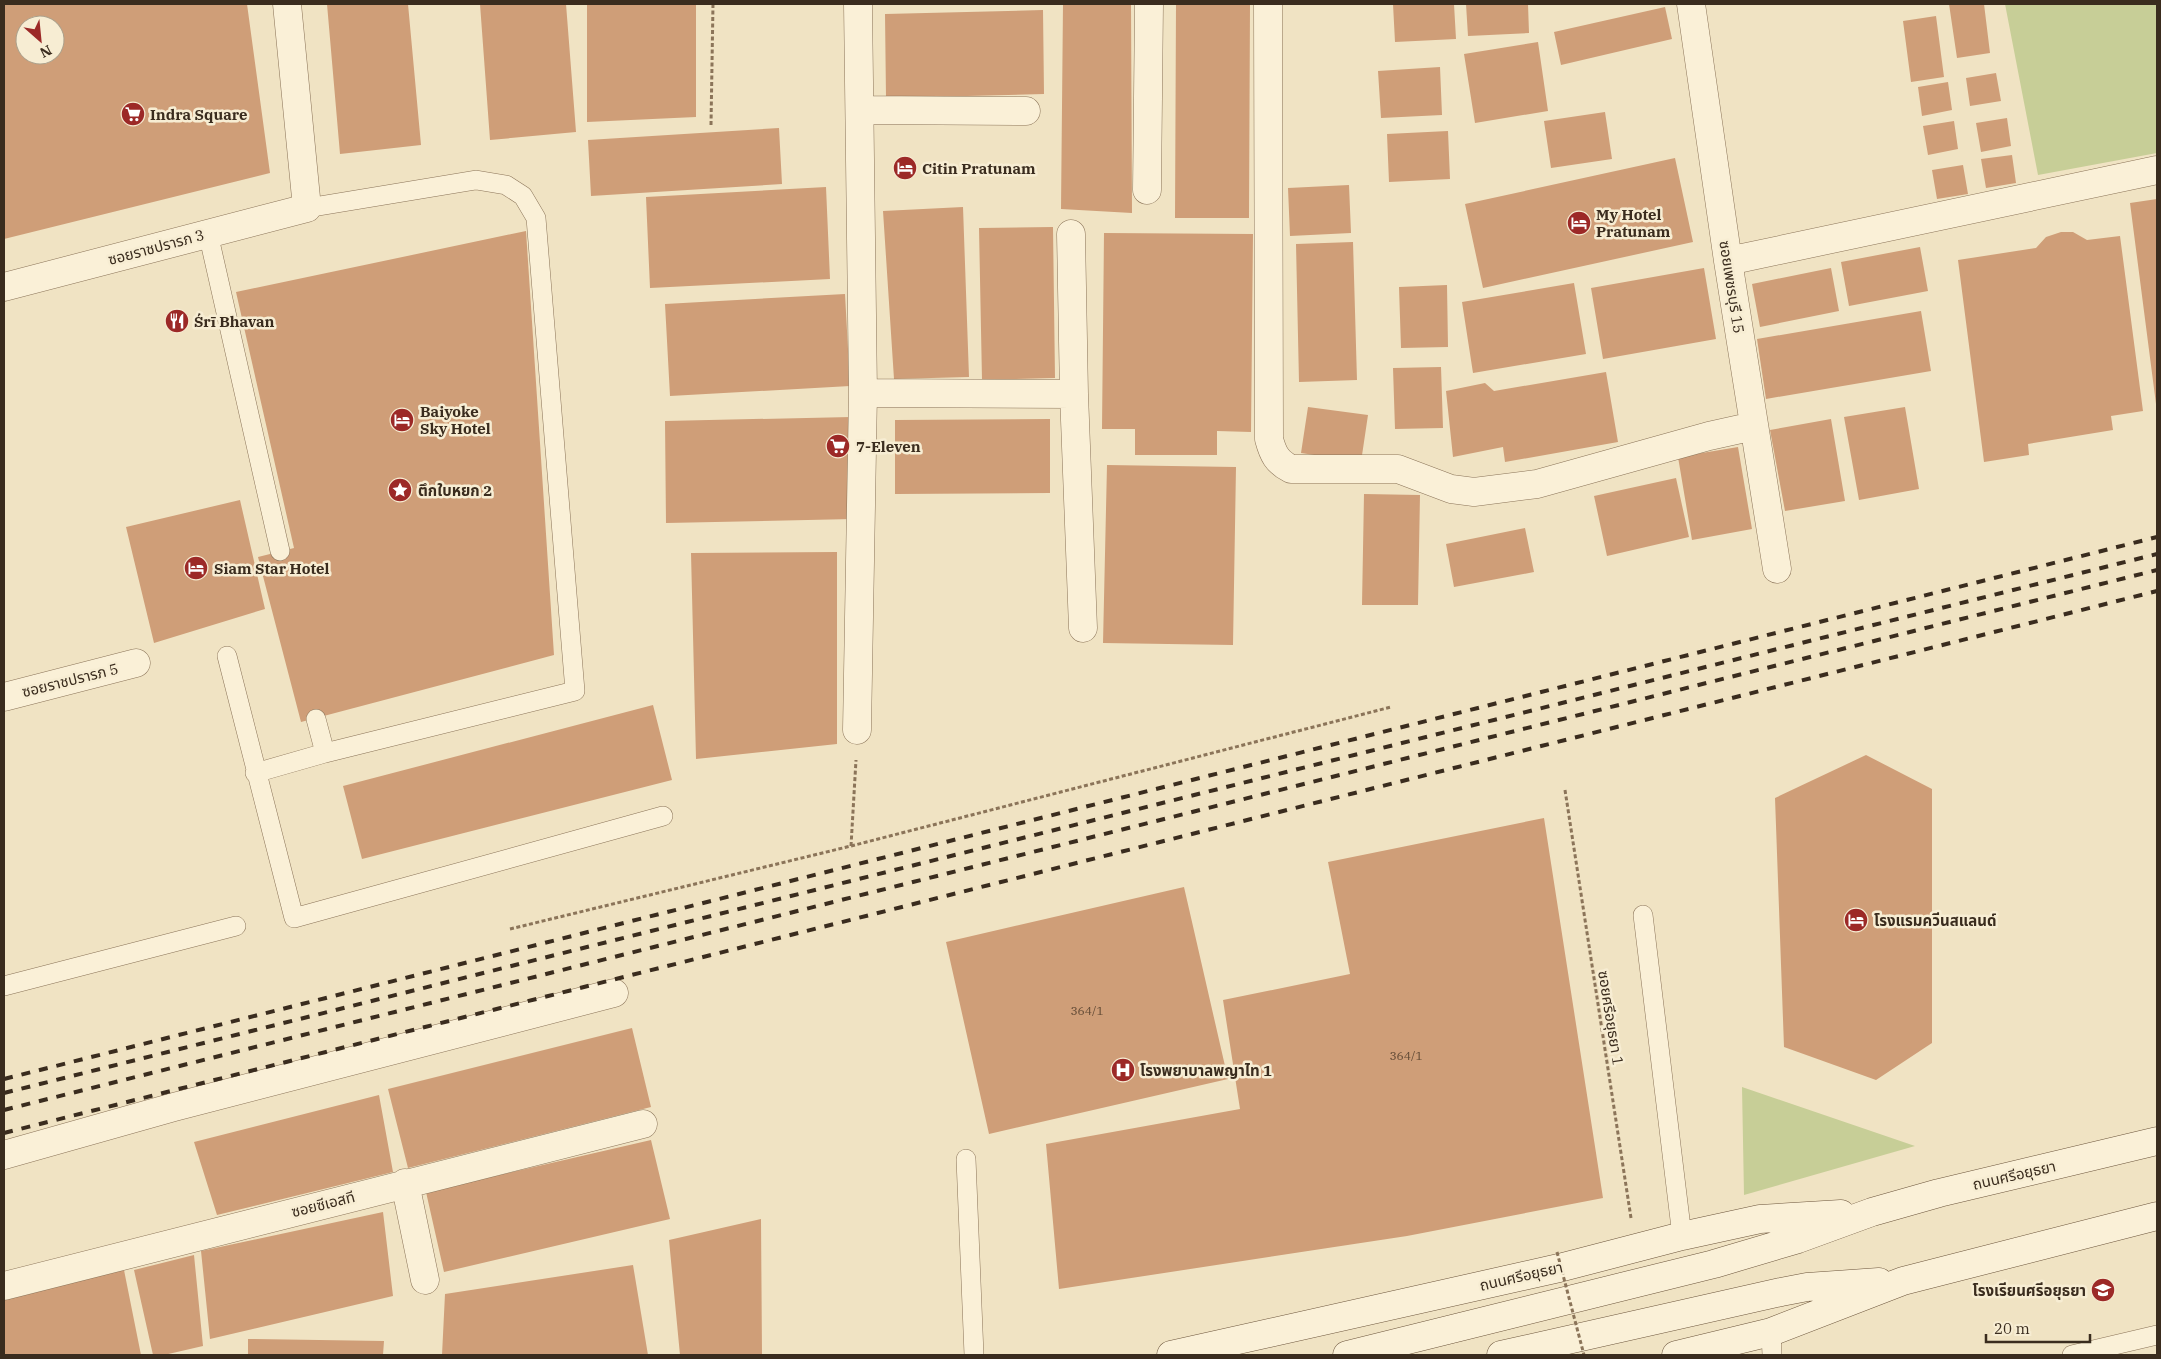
<svg xmlns="http://www.w3.org/2000/svg" width="2161" height="1359" viewBox="0 0 2161 1359" font-family="'IBM Plex Serif','Noto Sans Thai',serif">
<style>
.green{fill:#c7ce97}
.building{fill:#cf9e78;fill-rule:evenodd}
.lines{fill:none;stroke-linecap:round;stroke-linejoin:round}
.lane-casing{stroke:#8b7459;stroke-width:20}
.street-casing{stroke:#8b7459;stroke-width:29}
.secondary-casing{stroke:#6c553c;stroke-width:29}
.path{stroke:#8b7459;stroke-width:3;stroke-dasharray:4 2.5;stroke-linecap:butt}
.lane{stroke:#faf0d7;stroke-width:19}
.street{stroke:#faf0d7;stroke-width:28}
.secondary{stroke:#faf0d7;stroke-width:28}
.rail{stroke:#3a2c1e;stroke-width:4;stroke-dasharray:9 9;stroke-linecap:butt}
.path-bridge{stroke:#8b7459;stroke-width:3;stroke-dasharray:4 2.5;stroke-linecap:butt}
.labels{text-anchor:middle;dominant-baseline:central;stroke-width:5;stroke-linejoin:round;paint-order:stroke}
.number-label{font-size:12px;fill:#5f4834}
.poi-label{font-size:15px;font-weight:bold;fill:#3a2c1e;stroke:#f7edd3;text-anchor:start}
.street-label{font-size:15px;fill:#3a2c1e;stroke:#f7edd3}
</style>
<rect width="100%" height="100%" fill="#f0e3c3"/>
<path class="green" d="M 2005,4 L 2157,4 L 2157,153 L 2038,175 Z
M 1742,1087 L 1915,1146 L 1744,1195 Z"/>
<path class="building" d="M 4,4 L 247,4 L 270,173 L 4,239 ZM 25,25 L 55,25 L 55,55 L 25,55 Z
M 327,4 L 408,4 L 421,145 L 340,154 Z
M 480,4 L 566,4 L 576,132 L 490,140 Z
M 587,4 L 696,4 L 696,117 L 587,122 Z
M 1063,4 L 1131,4 L 1132,213 L 1061,209 Z
M 1176,4 L 1250,4 L 1249,218 L 1175,218 Z
M 1393,4 L 1454,4 L 1456,39 L 1395,42 Z
M 1466,4 L 1528,4 L 1529,33 L 1468,36 Z
M 1949,4 L 1984,4 L 1990,53 L 1957,58 Z
M 1665,7 L 1672,39 L 1561,65 L 1554,32 Z
M 1043,10 L 1044,94 L 886,98 L 885,14 Z
M 1936,16 L 1944,77 L 1911,82 L 1903,21 Z
M 1538,42 L 1548,111 L 1475,123 L 1464,54 Z
M 1440,67 L 1442,115 L 1381,118 L 1378,71 Z
M 1996,73 L 2001,101 L 1970,106 L 1966,78 Z
M 1948,82 L 1952,110 L 1922,116 L 1918,87 Z
M 1605,112 L 1612,159 L 1551,168 L 1544,121 Z
M 2007,118 L 2011,146 L 1981,152 L 1976,123 Z
M 1954,121 L 1958,149 L 1928,155 L 1923,126 Z
M 779,128 L 782,184 L 591,196 L 588,140 Z
M 1448,131 L 1450,179 L 1389,182 L 1387,134 Z
M 2012,155 L 2016,183 L 1986,188 L 1981,159 Z
M 1675,158 L 1693,242 L 1483,288 L 1465,204 Z
M 1963,165 L 1968,194 L 1937,199 L 1932,170 Z
M 1349,185 L 1351,233 L 1290,236 L 1288,188 Z
M 826,187 L 830,279 L 650,288 L 646,197 Z
M 2157,199 L 2157,404 L 2156,404 L 2130,203 Z
M 963,207 L 969,377 L 894,379 L 883,211 Z
M 1053,227 L 1055,378 L 982,380 L 979,228 Z
M 526,231 L 554,655 L 301,722 L 258,557 L 294,548 L 236,292 Z
M 2061,232 L 2073,232 L 2087,240 L 2120,236 L 2143,411 L 2111,416 L 2113,430 L 2028,444 L 2029,455 L 1984,462 L 1958,260 L 2036,248 L 2046,237 Z
M 1104,233 L 1253,234 L 1251,432 L 1217,431 L 1217,455 L 1135,455 L 1135,429 L 1102,429 Z
M 1353,242 L 1357,380 L 1299,382 L 1296,244 Z
M 1920,247 L 1928,291 L 1849,306 L 1841,262 Z
M 1704,268 L 1716,339 L 1603,359 L 1591,288 Z
M 1831,268 L 1839,311 L 1760,327 L 1752,284 Z
M 1574,283 L 1586,354 L 1473,373 L 1462,302 Z
M 1447,285 L 1448,347 L 1401,348 L 1399,287 Z
M 845,294 L 850,386 L 670,396 L 665,304 Z
M 1921,311 L 1931,371 L 1766,399 L 1757,339 Z
M 1441,367 L 1443,428 L 1395,429 L 1393,368 Z
M 1606,372 L 1618,442 L 1505,462 L 1503,447 L 1453,457 L 1446,391 L 1485,383 L 1494,391 Z
M 1308,407 L 1368,415 L 1361,462 L 1301,453 Z
M 1905,407 L 1919,489 L 1859,500 L 1844,417 Z
M 851,417 L 853,519 L 666,523 L 665,421 Z
M 1050,419 L 1050,493 L 895,494 L 895,420 Z
M 1831,419 L 1845,501 L 1785,511 L 1770,430 Z
M 1738,447 L 1752,529 L 1692,540 L 1678,457 Z
M 1107,465 L 1236,467 L 1233,645 L 1103,643 Z
M 1676,478 L 1689,537 L 1607,556 L 1594,496 Z
M 1364,494 L 1420,495 L 1418,605 L 1362,605 Z
M 240,500 L 265,609 L 154,643 L 126,527 Z
M 1525,528 L 1534,572 L 1454,587 L 1446,544 Z
M 837,552 L 837,744 L 696,759 L 691,553 Z
M 653,705 L 672,780 L 362,859 L 343,786 Z
M 1866,755 L 1932,789 L 1932,1043 L 1876,1080 L 1784,1047 L 1775,798 Z
M 1544,818 L 1603,1198 L 1407,1236 L 1059,1289 L 1046,1144 L 1240,1109 L 1223,1000 L 1350,974 L 1328,862 Z
M 1184,887 L 1228,1079 L 989,1134 L 946,942 Z
M 632,1028 L 651,1107 L 408,1168 L 388,1089 Z
M 379,1095 L 393,1172 L 217,1215 L 194,1142 Z
M 651,1140 L 670,1219 L 444,1272 L 426,1192 Z
M 383,1212 L 393,1296 L 210,1339 L 201,1251 Z
M 761,1219 L 762,1355 L 680,1355 L 669,1240 Z
M 194,1255 L 203,1346 L 164,1355 L 153,1355 L 134,1270 Z
M 633,1265 L 648,1355 L 442,1355 L 445,1294 Z
M 124,1270 L 141,1355 L 4,1355 L 4,1298 Z
M 248,1339 L 384,1341 L 383,1355 L 248,1355 Z"/>
<g class="lines">
<g class="lane-casing">
<path id="lane" d="M 307,208 L 476,180 L 506,185 L 523,196 L 536,218 L 575,691 L 325,753 L 316,719
M 208,233 L 280,551
M 227,656 L 294,918 L 663,816
M 255,773 L 325,753
M 1643,915 L 1682,1236
M 4,986 L 236,926
M 966,1159 L 974,1355
M 1771,1332 L 1772,1355
M 2072,1355 L 2157,1335"/>
</g>
<g class="street-casing">
<path id="street" d="M 1268,4 L 1269,439 C 1273,454 1277,462 1291,469 L 1398,469 L 1451,489 L 1474,492 L 1537,484 L 1709,436 L 1754,426
M 1691,4 L 1728,261 L 1777,569
M 861,110 L 1026,111
M 1147,190 L 1149,4
M 1071,234 L 1074,394 L 1083,628
M 1728,261 L 2157,170
M 4,287 L 307,208 L 287,4
M 863,393 L 1074,394
M 4,697 L 136,663
M 857,730 L 863,393 L 858,4
M 4,1155 L 174,1107 L 614,993
M 405,1183 L 425,1280
M 4,1286 L 643,1124"/>
</g>
<g class="secondary-casing">
<path id="secondary" d="M 1171,1355 L 1559,1268 L 1682,1236 L 1760,1219 L 1841,1214
M 1347,1355 L 1714,1264 L 1798,1239 L 1872,1212 L 1939,1193 L 2157,1141
M 1501,1355 L 1781,1292 L 1807,1287 L 1879,1282
M 1676,1355 L 1771,1332 L 1903,1281 L 2157,1216"/>
</g>
<path class="path" d="M 711,125 L 713,4
M 1565,790 L 1631,1218
M 851,846 L 856,760
M 510,929 L 851,846 L 1391,707"/>
<use href="#lane" class="lane"/>
<use href="#street" class="street"/>
<use href="#secondary" class="secondary"/>
<path class="rail" d="M 4,1079 L 2157,537
M 4,1093 L 2157,554
M 4,1110 L 2157,570
M 4,1133 L 2157,591"/>
<path class="path-bridge" d="M 1557,1252 L 1584,1355"/>
</g>
<defs>
<g id="supermarket-disc" transform="scale(1.25)"><circle r="9.5" fill="#9c2927" stroke="#f7edd3"/><path d="M-6-5.5h2.5l.6 2H6L4.5 2H-2.5L-4.4-4H-6ZM-1.5 3.2a1.3 1.3 0 1 0 .1 0ZM3 3.2a1.3 1.3 0 1 0 .1 0Z" fill="#fff"/></g>
<g id="hotel-disc" transform="scale(1.25)"><circle r="9.5" fill="#9c2927" stroke="#f7edd3"/><path d="M-6-4.5h1.5V1H6V5H4.5V3h-9V5H-6ZM-4 0a1.8 1.8 0 1 1 3.6 0ZM.5 0V-2.5h3Q6-2.5 6 0Z" fill="#fff"/></g>
<g id="restaurant-disc" transform="scale(1.25)"><circle r="9.5" fill="#9c2927" stroke="#f7edd3"/><path d="M-5-6h1v4h1v-4h1v4h1v-4h1v5L-1.5 .5V6h-2V.5L-5-1ZM5-6V6H3V1.5H1.5Q1.5-4 5-6Z" fill="#fff"/></g>
<g id="sight-disc" transform="scale(1.25)"><circle r="9.5" fill="#9c2927" stroke="#f7edd3"/><path d="M0-6L1.8-2.2L6-1.7L2.9 1.2L3.7 5.4L0 3.3L-3.7 5.4L-2.9 1.2L-6-1.7L-1.8-2.2Z" fill="#fff"/></g>
<g id="hospital-disc" transform="scale(1.25)"><circle r="9.5" fill="#9c2927" stroke="#f7edd3"/><path d="M-5-5h3v3.5h4V-5h3V5h-3V1.5h-4V5h-3Z" fill="#fff"/></g>
<g id="school-disc" transform="scale(1.25)"><circle r="9.5" fill="#9c2927" stroke="#f7edd3"/><path d="M0-5L7-2L0 1L-7-2ZM-4 1L0 2.5L4 1V4Q0 6-4 4Z" fill="#fff"/></g>
</defs>
<g fill-rule="evenodd">
<use href="#supermarket-disc" x="133" y="114"/>
<use href="#hotel-disc" x="905" y="168"/>
<use href="#hotel-disc" x="1579" y="223"/>
<use href="#restaurant-disc" x="177" y="321"/>
<use href="#hotel-disc" x="402" y="420"/>
<use href="#supermarket-disc" x="838" y="446"/>
<use href="#sight-disc" x="400" y="490"/>
<use href="#hotel-disc" x="196" y="568"/>
<use href="#hotel-disc" x="1856" y="920"/>
<use href="#hospital-disc" x="1123" y="1070"/>
<use href="#school-disc" x="2103" y="1290"/>
</g>
<g class="labels">
<g class="number-label">
<text x="1087" y="1010">364/1</text>
<text x="1406" y="1055">364/1</text>
</g>
<g class="poi-label">
<text x="150" y="114">Indra Square</text>
<text x="922" y="168">Citin Pratunam</text>
<text x="1596" y="214">My Hotel<tspan x="1596" dy="17">Pratunam</tspan></text>
<text x="194" y="321">Śrī Bhavan</text>
<text x="420" y="411">Baiyoke<tspan x="420" dy="17">Sky Hotel</tspan></text>
<text x="856" y="446">7-Eleven</text>
<text x="418" y="490">ตึกใบหยก 2</text>
<text x="214" y="568">Siam Star Hotel</text>
<text x="1874" y="920">โรงแรมควีนสแลนด์</text>
<text x="1140" y="1070">โรงพยาบาลพญาไท 1</text>
<text x="2086" y="1290" text-anchor="end">โรงเรียนศรีอยุธยา</text>
</g>
<g class="street-label">
<text transform="translate(156 247) rotate(-15)">ซอยราชปรารภ 3</text>
<text transform="translate(1732 287) rotate(81)">ซอยเพชรบุรี 15</text>
<text transform="translate(70 680) rotate(-14)">ซอยราชปรารภ 5</text>
<text transform="translate(1611 1018) rotate(81)">ซอยศรีอยุธยา 1</text>
<text transform="translate(2014 1175) rotate(-13)">ถนนศรีอยุธยา</text>
<text transform="translate(323 1204) rotate(-14)">ซอยซีเอสที</text>
<text transform="translate(1521 1276) rotate(-13)">ถนนศรีอยุธยา</text>
</g>
</g>
<rect width="2161" height="1359" fill="none" stroke="#3a2c1e" stroke-width="10"/>
<g transform="translate(40 40) rotate(153)"><circle r="24" fill="#f7edd3" stroke="#aba08b"/>
<path d="M0-4L9 19L0 12L-9 19Z" fill="#9c2927"/>
<text y="-8" font-size="14" font-weight="bold" text-anchor="middle" fill="#3a2c1e">N</text>
</g>
<path d="M1986 1334v8h104v-8" fill="none" stroke="#3a2c1e" stroke-width="2.5"/>
<text x="1994" y="1334" font-size="15" fill="#3a2c1e" stroke="#f7edd3" stroke-width="4" paint-order="stroke">20 m</text>
</svg>
